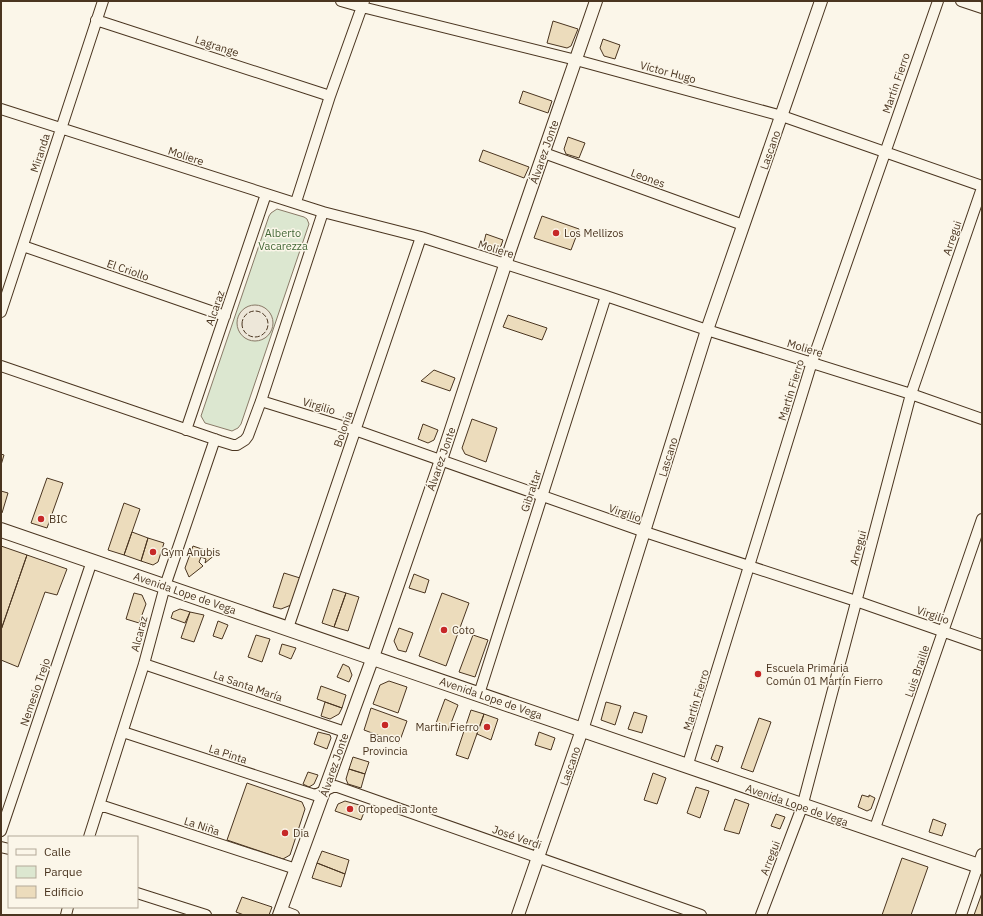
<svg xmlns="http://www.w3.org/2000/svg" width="983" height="916" viewBox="0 0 983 916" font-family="'IBM Plex Sans',sans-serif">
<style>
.green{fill:#dce7d0;stroke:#887966}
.parking{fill:#ede7d9;stroke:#887966}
.building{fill:#ecdcbc;stroke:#4a3520}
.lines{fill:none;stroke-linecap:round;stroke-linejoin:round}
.minor-casing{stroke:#4a3520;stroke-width:12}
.tertiary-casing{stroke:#4a3520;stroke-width:14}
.secondary-casing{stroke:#4a3520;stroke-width:16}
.minor{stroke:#fbf6e9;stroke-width:10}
.tertiary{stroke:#fbf6e9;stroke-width:12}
.secondary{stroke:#fbf6e9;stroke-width:14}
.fence{stroke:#4a3520;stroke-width:1;stroke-dasharray:5 2;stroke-linecap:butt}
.poi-dot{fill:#c62828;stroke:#fbf6e9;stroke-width:1.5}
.labels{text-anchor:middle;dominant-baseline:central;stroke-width:3;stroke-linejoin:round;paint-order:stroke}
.street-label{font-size:11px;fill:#4a3520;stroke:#fbf6e9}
.park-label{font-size:11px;fill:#436837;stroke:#fbf6e9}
.poi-label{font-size:11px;fill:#4a3520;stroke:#fbf6e9;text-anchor:start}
</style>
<rect width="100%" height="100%" fill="#fbf6e9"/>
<path class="green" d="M 277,209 L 304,217 L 307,219 L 309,224 L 241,424 L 238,428 L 232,431 L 205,423 L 201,416 L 269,216 L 271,213 Z"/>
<path class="parking" d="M237 323a18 18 0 1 1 36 0a18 18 0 1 1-36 0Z"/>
<path class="building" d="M 553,21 L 578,29 L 571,46 L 567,48 L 547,43 Z
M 603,39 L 620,45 L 615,59 L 604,56 L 600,48 Z
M 523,91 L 552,101 L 548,113 L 519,103 Z
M 568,137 L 585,143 L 579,158 L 566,154 L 564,149 Z
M 483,150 L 529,167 L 524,178 L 479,161 Z
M 542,216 L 579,229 L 571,250 L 534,238 Z
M 486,234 L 503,240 L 501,246 L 494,249 L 483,246 Z
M 508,315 L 547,328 L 542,340 L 503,327 Z
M 434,370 L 455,378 L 450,391 L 421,381 Z
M 472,419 L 497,428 L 486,462 L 465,454 L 462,448 Z
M 423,424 L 438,430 L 434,440 L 428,443 L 418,439 Z
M 1,454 L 4,455 L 1,465 Z
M 47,478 L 63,483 L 47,528 L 31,523 Z
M 1,491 L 8,493 L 2,513 L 1,512 Z
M 124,503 L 140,509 L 124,555 L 108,550 Z
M 132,532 L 148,538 L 141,561 L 124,555 Z
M 148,538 L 164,543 L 158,562 L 153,565 L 141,561 Z
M 1,546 L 27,555 L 1,630 Z
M 193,546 L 216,554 L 205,563 L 206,559 L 201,557 L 199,562 L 203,566 L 189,577 L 185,568 Z
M 27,555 L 67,569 L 57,595 L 45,592 L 18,667 L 1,660 L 1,630 Z
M 284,573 L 300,578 L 291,605 L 281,609 L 273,607 Z
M 414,574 L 429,580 L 425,593 L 409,588 Z
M 333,589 L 346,593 L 334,627 L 322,623 Z
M 134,593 L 142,595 L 146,604 L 139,623 L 126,619 Z
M 346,593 L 359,597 L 348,631 L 334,627 Z
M 442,593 L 469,603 L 446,666 L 419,656 Z
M 180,609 L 190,612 L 185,623 L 171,618 L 173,612 Z
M 190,612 L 204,615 L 194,642 L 181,638 Z
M 218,621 L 228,625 L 222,639 L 213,636 Z
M 399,628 L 413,633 L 406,652 L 398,650 L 394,641 Z
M 256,635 L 270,639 L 262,662 L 248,657 Z
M 473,635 L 488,640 L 475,677 L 459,672 Z
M 282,644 L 296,648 L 291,659 L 279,654 Z
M 343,664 L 349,667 L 352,675 L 349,682 L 337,677 Z
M 389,681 L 407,687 L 398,713 L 373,704 L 380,685 Z
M 321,686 L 346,695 L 342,708 L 317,699 Z
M 445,699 L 458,705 L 448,731 L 435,726 Z
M 325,702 L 342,708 L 339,714 L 330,719 L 321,716 Z
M 606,702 L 621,706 L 615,725 L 601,720 Z
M 371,708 L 407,721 L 399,743 L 364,730 Z
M 471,710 L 484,714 L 468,759 L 456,755 Z
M 634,712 L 647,716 L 642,733 L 628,729 Z
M 484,714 L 498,719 L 491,740 L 477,734 Z
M 759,718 L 771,722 L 753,772 L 741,768 Z
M 318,732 L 330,735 L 331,738 L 327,749 L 314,744 Z
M 539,732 L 555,738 L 551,750 L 535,745 Z
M 716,745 L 723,747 L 718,762 L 711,759 Z
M 353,757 L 369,762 L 365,774 L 349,769 Z
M 349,769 L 365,774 L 361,788 L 348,784 L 346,779 Z
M 308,772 L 318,775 L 314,784 L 309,787 L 303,784 Z
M 653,773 L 666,778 L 657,804 L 644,800 Z
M 247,783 L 302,802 L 305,809 L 290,855 L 283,859 L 227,840 Z
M 696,787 L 709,791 L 700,818 L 687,813 Z
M 862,795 L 869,797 L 869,795 L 875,798 L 871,809 L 867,811 L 858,807 Z
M 735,799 L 749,804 L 739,834 L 724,830 Z
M 345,801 L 366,807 L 361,820 L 335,811 L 338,804 Z
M 776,814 L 785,817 L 780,829 L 771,826 Z
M 933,819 L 946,824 L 942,836 L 929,832 Z
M 322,851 L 349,860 L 345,874 L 317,863 Z
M 902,858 L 928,867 L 911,915 L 882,915 Z
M 317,863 L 345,874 L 341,887 L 312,878 Z
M 982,893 L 982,915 L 974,915 Z
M 242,897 L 272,907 L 269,915 L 244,915 L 236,912 Z"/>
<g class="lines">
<g class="minor-casing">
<path id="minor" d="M 341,1 L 362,7 L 576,60 L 782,116 L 982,186
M 961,1 L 982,8
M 96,20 L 330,96
M 1,109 L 323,212 L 421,237 L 606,296 L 707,330 L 911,394 L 982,419
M 544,153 L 743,225
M 296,202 L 330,96 L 364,1
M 23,246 L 225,316
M 1,312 L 103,1
M 1,366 L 220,441 L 233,445 L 237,445 L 245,440 L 248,436 L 261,401 L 323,212
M 261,401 L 355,430 L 645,532 L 856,601 L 982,645
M 186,430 L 266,194
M 288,628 L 421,237
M 144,664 L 345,732
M 479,694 L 606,296
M 123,732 L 315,795 L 335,786 L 701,915
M 687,767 L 812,362 L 938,1
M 100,805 L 296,869
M 1,831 L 92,561
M 874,831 L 982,519
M 89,837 L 144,664 L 165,586 L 215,439
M 1,847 L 9,849
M 137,893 L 206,915
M 281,910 L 294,915
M 66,915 L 68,907
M 761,915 L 802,807 L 911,394 L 982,188
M 961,915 L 982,854"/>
</g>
<g class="tertiary-casing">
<path id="tertiary" d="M 279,915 L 373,657 L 441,460 L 510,250 L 596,1
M 518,915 L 582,730 L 707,330 L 821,1"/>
</g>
<g class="secondary-casing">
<path id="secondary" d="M 1,530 C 328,642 655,756 982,867"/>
</g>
<use href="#minor" class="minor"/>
<use href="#tertiary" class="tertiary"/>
<use href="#secondary" class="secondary"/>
<path class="fence" d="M242 324a13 13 0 1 1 26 0a13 13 0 1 1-26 0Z"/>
</g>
<g class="poi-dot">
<circle cx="556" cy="233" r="4"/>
<circle cx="41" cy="519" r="4"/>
<circle cx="153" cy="552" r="4"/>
<circle cx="444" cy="630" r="4"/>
<circle cx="758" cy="674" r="4"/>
<circle cx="385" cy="725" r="4"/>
<circle cx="487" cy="727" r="4"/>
<circle cx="350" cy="809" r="4"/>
<circle cx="285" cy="833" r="4"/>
</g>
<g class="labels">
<g class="street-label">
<text transform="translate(217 46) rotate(18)">Lagrange</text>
<text transform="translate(668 72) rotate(15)">Víctor Hugo</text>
<text transform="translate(896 83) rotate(-71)">Martín Fierro</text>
<text transform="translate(770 150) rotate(-71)">Lascano</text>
<text transform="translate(544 152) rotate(-71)">Álvarez Jonte</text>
<text transform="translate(40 153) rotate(-72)">Miranda</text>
<text transform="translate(186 156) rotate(18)">Moliere</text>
<text transform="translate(648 178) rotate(20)">Leones</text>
<text transform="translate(952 238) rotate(-71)">Arregui</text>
<text transform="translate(496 249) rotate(17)">Moliere</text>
<text transform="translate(128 270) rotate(19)">El Criollo</text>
<text transform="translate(215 308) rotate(-71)">Alcaraz</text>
<text transform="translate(805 348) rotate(17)">Moliere</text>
<text transform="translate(791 390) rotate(-73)">Martín Fierro</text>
<text transform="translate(319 406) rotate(17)">Virgilio</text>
<text transform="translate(343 429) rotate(-71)">Bolonia</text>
<text transform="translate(668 457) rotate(-73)">Lascano</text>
<text transform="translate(441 459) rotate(-71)">Álvarez Jonte</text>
<text transform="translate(531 491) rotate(-72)">Gibraltar</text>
<text transform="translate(625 513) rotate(19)">Virgilio</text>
<text transform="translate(858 548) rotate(-75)">Arregui</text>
<text transform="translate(185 593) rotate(19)">Avenida Lope de Vega</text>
<text transform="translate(933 615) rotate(19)">Virgilio</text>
<text transform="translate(139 634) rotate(-75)">Alcaraz</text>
<text transform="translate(917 671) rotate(-71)">Luis Braille</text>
<text transform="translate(248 686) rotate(19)">La Santa María</text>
<text transform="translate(35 692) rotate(-71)">Nemesio Trejo</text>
<text transform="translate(491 698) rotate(19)">Avenida Lope de Vega</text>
<text transform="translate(696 700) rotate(-73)">Martín Fierro</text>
<text transform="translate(228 754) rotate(18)">La Pinta</text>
<text transform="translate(334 765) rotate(-71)">Álvarez Jonte</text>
<text transform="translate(570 766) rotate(-71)">Lascano</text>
<text transform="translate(797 805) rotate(19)">Avenida Lope de Vega</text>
<text transform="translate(202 826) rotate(18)">La Niña</text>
<text transform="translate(517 837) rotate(19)">José Verdi</text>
<text transform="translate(770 858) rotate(-69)">Arregui</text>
</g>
<g class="park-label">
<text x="283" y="233">Alberto<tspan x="283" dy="13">Vacarezza</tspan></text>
</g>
<g class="poi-label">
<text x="564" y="233">Los Mellizos</text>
<text x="49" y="519">BIC</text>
<text x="161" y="552">Gym Anubis</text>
<text x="452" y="630">Coto</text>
<text x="766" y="668">Escuela Primaria<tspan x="766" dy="13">Común 01 Martín Fierro</tspan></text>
<text x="479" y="727" text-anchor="end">Martin Fierro</text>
<text x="385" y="738" text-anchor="middle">Banco<tspan x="385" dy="13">Provincia</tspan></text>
<text x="358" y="809">Ortopedia Jonte</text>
<text x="293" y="833">Dia</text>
</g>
</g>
<rect width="983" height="916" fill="none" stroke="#4a3520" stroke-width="4"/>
<rect x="8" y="836" width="130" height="72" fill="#fbf6e9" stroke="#b4a999"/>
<rect x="16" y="849" width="20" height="6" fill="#fbf6e9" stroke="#b4a999"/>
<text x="44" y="856" font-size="12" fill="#4a3520">Calle</text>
<rect x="16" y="866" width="20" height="12" fill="#dce7d0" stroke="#b4a999"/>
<text x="44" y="876" font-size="12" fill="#4a3520">Parque</text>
<rect x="16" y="886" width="20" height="12" fill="#ecdcbc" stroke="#b4a999"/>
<text x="44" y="896" font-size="12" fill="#4a3520">Edificio</text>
</svg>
